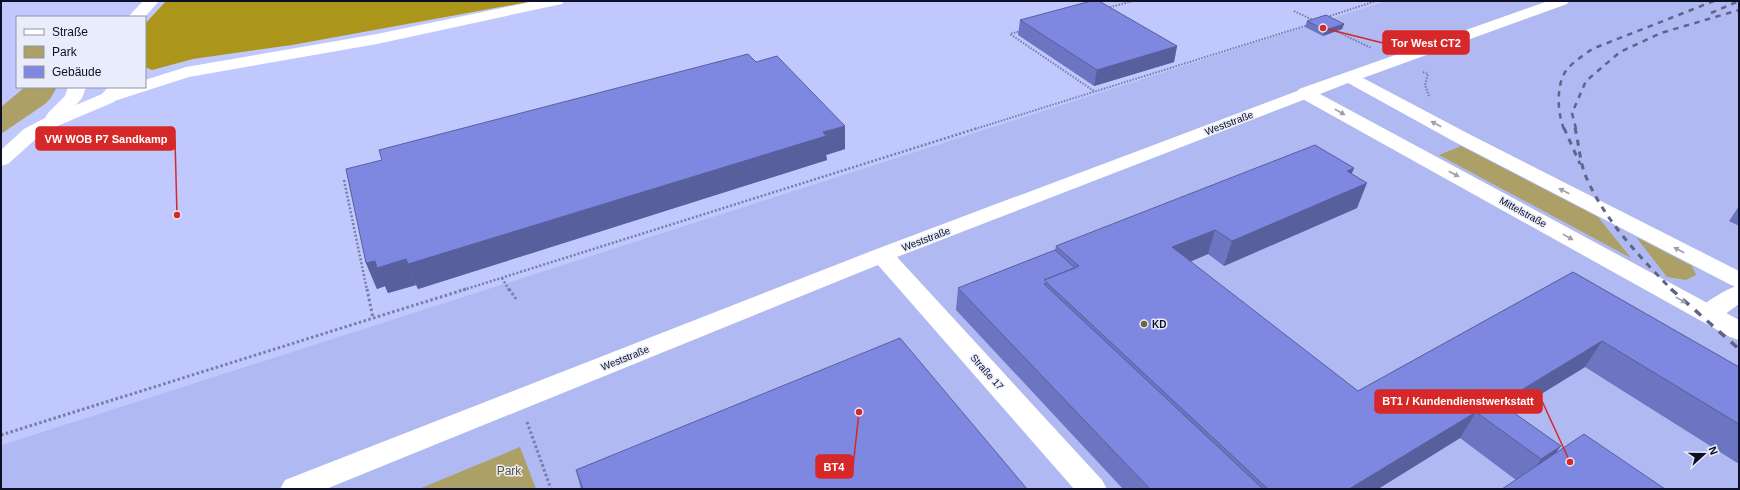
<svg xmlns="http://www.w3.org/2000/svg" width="1740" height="490" viewBox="0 0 1740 490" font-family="Arial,sans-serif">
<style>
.built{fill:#b0b9f1}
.green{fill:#aca066}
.forest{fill:#ac951b}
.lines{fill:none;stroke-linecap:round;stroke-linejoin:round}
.path-far2{stroke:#787da6;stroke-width:2;stroke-dasharray:1.5 1.5;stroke-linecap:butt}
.path-far1{stroke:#787da6;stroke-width:2.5;stroke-dasharray:2 2;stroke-linecap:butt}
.path{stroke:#787da6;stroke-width:3;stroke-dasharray:2.5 2.5;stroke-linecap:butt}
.minor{fill:#fff;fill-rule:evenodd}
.tertiary{fill:#fff;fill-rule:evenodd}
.rail-far2{stroke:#5f6489;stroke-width:2.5;stroke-dasharray:5.5 5.5;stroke-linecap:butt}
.rail-far1{stroke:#5f6489;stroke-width:3;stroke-dasharray:6 6;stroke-linecap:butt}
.rail{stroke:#5f6489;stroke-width:3.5;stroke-dasharray:8 8;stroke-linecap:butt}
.wall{fill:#6c75c1}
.shaded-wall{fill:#585f9d}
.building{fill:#7e88e0;stroke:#585f9d}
.oneway{fill:#9e9fa8}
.poi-dot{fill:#736835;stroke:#e9ecfa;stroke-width:1.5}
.labels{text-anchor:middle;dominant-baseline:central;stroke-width:3;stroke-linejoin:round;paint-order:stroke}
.street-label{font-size:10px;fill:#0d0f26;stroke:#e9ecfa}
.poi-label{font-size:10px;font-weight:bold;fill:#0d0f26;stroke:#e9ecfa;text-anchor:start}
.near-park-label{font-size:12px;fill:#5e5528;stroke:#e9ecfa}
.leader{fill:none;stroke:#d62828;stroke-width:1.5}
.callout-dot{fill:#d62828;stroke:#e9ecfa;stroke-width:1.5}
.callout{fill:#d62828;stroke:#d62828;stroke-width:1.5}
.callout-label{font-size:11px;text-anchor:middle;font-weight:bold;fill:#fff}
</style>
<rect width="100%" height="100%" fill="#c0c8fd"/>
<path class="built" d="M 1386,1 L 1739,1 L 1739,489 L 1,489 L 2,445 Z"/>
<path class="green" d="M 25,87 L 57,87 L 50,99 L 45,104 L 1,134 L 1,107 Z
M 1461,146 L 1598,217 L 1631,258 L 1439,155 Z
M 1636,237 L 1692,266 L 1696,275 L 1686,280 L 1667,277 Z
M 520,447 L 536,489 L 419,489 Z"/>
<path class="forest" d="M 166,1 L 525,1 L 528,2 L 292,45 L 193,59 L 152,70 L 145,67 L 145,24 Z"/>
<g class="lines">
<path class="path-far2" d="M 1107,8 L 1133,1
M 1294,11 L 1315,21
M 1327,17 L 1376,1
M 1334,30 L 1371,48
M 1021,31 L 1010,34 L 1094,91
M 1423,72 L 1428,74 L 1425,85 L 1429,96
M 975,129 L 1308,25"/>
<path class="path-far1" d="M 344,180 L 367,290
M 502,278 L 509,290
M 463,290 L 978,128"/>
<path class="path" d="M 367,289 L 373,318
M 509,289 L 516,299
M 527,422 L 551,489
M 1,435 L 466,289"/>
<path class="minor" d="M 535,1 L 564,1 L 562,4 L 557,5 L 377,44 L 189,77 L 108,103 L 102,102 L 99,98 C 107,86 132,87 145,87 L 145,80 L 186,67 L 377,34 Z
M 1305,88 L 1311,89 L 1314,93 L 1311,97 L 897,257 L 1102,480 L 1107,489 L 1074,489 L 878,265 L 326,489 L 280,489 L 285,480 L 874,250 Z
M 1739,285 L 1739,304 C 1726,313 1715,325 1699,320 L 1695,314 C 1702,303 1726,289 1739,285 Z"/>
<path class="tertiary" d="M 143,1 L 159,1 L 145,17 L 128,17 Z
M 1548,1 L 1569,1 L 1567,4 L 1363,78 L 1467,133 L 1739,271 L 1739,288 L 1731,285 L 1453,141 L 1348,83 L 1320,94 L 1739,320 L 1739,340 L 1730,337 L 1299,97 L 1296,93 L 1299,89 Z
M 68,87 L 86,87 L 82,98 L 76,105 L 102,94 L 108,87 L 126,87 L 114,102 L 55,127 L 38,137 L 8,164 L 1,166 L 1,150 L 24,129 L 45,118 L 48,113 L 65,96 Z"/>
<path class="rail-far2" d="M 1711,13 L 1739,1
M 1564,129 C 1558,115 1556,89 1564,74 C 1569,64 1583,56 1592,49 L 1714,1
M 1576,129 L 1572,113 L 1586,81 L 1620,52 L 1661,33 L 1739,10"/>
<path class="rail-far1" d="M 1564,128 L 1580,164
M 1575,128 C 1579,144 1580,165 1587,179 C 1606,222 1640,257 1672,290"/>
<path class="rail" d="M 1671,289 L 1739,349"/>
</g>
<path class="wall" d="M 1020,20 L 1177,46 L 1174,62 L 1094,86 L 1018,35 Z
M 1307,21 L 1344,24 L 1342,29 L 1323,36 L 1305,27 Z
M 845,149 L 826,155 L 827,160 L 418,289 L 416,285 L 388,293 L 385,286 L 377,289 L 366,263 L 382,160 Z
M 1352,174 L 1357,208 L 1224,266 L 1208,254 L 1190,262 L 1358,391 L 1573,272 L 1739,367 L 1739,464 L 1585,367 L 1512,412 L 1555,453 L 1516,480 L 1460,438 L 1378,489 L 1123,489 L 956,310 L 958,288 L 1055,250 L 1056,246 Z
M 1739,206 L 1739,226 L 1729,221 Z
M 576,470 L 1027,489 L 581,489 Z"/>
<path class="shaded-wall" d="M 1344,24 L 1342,29 L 1323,36 L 1325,30 Z
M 1177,46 L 1174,62 L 1094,86 L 1097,70 Z
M 845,126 L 845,149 L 826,155 L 827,160 L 418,289 L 408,264 L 823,132 Z
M 1354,168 L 1345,192 L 1347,171 Z
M 1367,183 L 1357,208 L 1224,266 L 1232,241 Z
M 1215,230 L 1208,254 L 1165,272 L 1172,247 Z
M 406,259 L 416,285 L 388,293 L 385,286 L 377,289 L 366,263 L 375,261 Z
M 1602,341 L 1585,367 L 1492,424 L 1500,403 Z
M 1476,412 L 1460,438 L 1378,489 L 1349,489 Z
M 1561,446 L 1542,472 L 1523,485 L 1541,459 Z"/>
<path class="building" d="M 1091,1 L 1099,1 L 1177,46 L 1097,70 L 1020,20 Z
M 1326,15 L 1344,24 L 1325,30 L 1307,21 Z
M 748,54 L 756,62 L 777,56 L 845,126 L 823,132 L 826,136 L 408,264 L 406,259 L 377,268 L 375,261 L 366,263 L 346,169 L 382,160 L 379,150 Z
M 1315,145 L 1354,168 L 1347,171 L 1367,183 L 1232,241 L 1215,230 L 1172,247 L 1358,391 L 1573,272 L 1739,367 L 1739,424 L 1602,341 L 1500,403 L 1561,446 L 1541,459 L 1476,412 L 1349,489 L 1268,489 L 1044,280 L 1079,266 L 1056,246 Z
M 1055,250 L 1075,268 L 1044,280 L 1047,283 L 1044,284 L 1263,489 L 1150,489 L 958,288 Z
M 900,338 L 1027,489 L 583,489 L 576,470 Z
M 1584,434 L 1665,489 L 1502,489 Z"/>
<defs><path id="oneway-solid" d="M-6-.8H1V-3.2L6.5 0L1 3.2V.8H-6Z"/></defs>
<g class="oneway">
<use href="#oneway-solid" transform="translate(1340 112) rotate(29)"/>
<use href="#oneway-solid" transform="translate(1436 124) rotate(-152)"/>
<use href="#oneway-solid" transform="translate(1454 174) rotate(28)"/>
<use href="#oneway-solid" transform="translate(1564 191) rotate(-153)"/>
<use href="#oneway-solid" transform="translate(1568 237) rotate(29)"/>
<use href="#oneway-solid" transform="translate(1679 250) rotate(-153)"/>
<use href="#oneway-solid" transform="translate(1681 300) rotate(29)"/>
</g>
<circle class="poi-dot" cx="1144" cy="324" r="4"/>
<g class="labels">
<g class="street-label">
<text transform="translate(1229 123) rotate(-21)">Weststraße</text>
<text transform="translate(1523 212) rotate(29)">Mittelstraße</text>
<text transform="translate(926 239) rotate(-21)">Weststraße</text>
<text transform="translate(625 358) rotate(-22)">Weststraße</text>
<text transform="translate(987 372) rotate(48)">Straße 17</text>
</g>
<g class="poi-label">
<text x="1152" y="324">KD</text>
</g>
<g class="near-park-label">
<text x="509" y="471">Park</text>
</g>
</g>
<path class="leader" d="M1323 28L1383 43M177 215L175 139M1570 462L1542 401M859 412L853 467"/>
<g class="callout-dot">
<circle cx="1323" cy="28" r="4"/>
<circle cx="177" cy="215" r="4"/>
<circle cx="1570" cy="462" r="4"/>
<circle cx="859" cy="412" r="4"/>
</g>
<g class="callout">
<rect x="1383" y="31" width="86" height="23" rx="4"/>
<rect x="36" y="127" width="139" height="23" rx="4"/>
<rect x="1375" y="390" width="167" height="23" rx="4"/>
<rect x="816" y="455" width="37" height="23" rx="4"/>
</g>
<g class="callout-label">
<text x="1426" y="47">Tor West CT2</text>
<text x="106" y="143">VW WOB P7 Sandkamp</text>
<text x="1458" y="405">BT1 / Kundendienstwerkstatt</text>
<text x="834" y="471">BT4</text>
</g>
<rect width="1740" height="490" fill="none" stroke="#0d0f26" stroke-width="4"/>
<rect x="16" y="16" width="130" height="72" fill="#e9ecfa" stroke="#9194a5"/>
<rect x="24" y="29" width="20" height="6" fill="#ffffff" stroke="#9194a5"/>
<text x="52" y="36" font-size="12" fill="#0d0f26">Straße</text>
<rect x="24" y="46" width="20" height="12" fill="#aca066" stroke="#9194a5"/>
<text x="52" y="56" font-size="12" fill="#0d0f26">Park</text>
<rect x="24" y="66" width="20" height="12" fill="#7e88e0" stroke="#9194a5"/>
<text x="52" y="76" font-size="12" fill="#0d0f26">Gebäude</text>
<g transform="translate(1704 454) rotate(69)" stroke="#e9ecfa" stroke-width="3" paint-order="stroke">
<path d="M0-3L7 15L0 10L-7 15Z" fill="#0d0f26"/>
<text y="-6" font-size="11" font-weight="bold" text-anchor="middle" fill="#0d0f26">N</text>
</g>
</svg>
